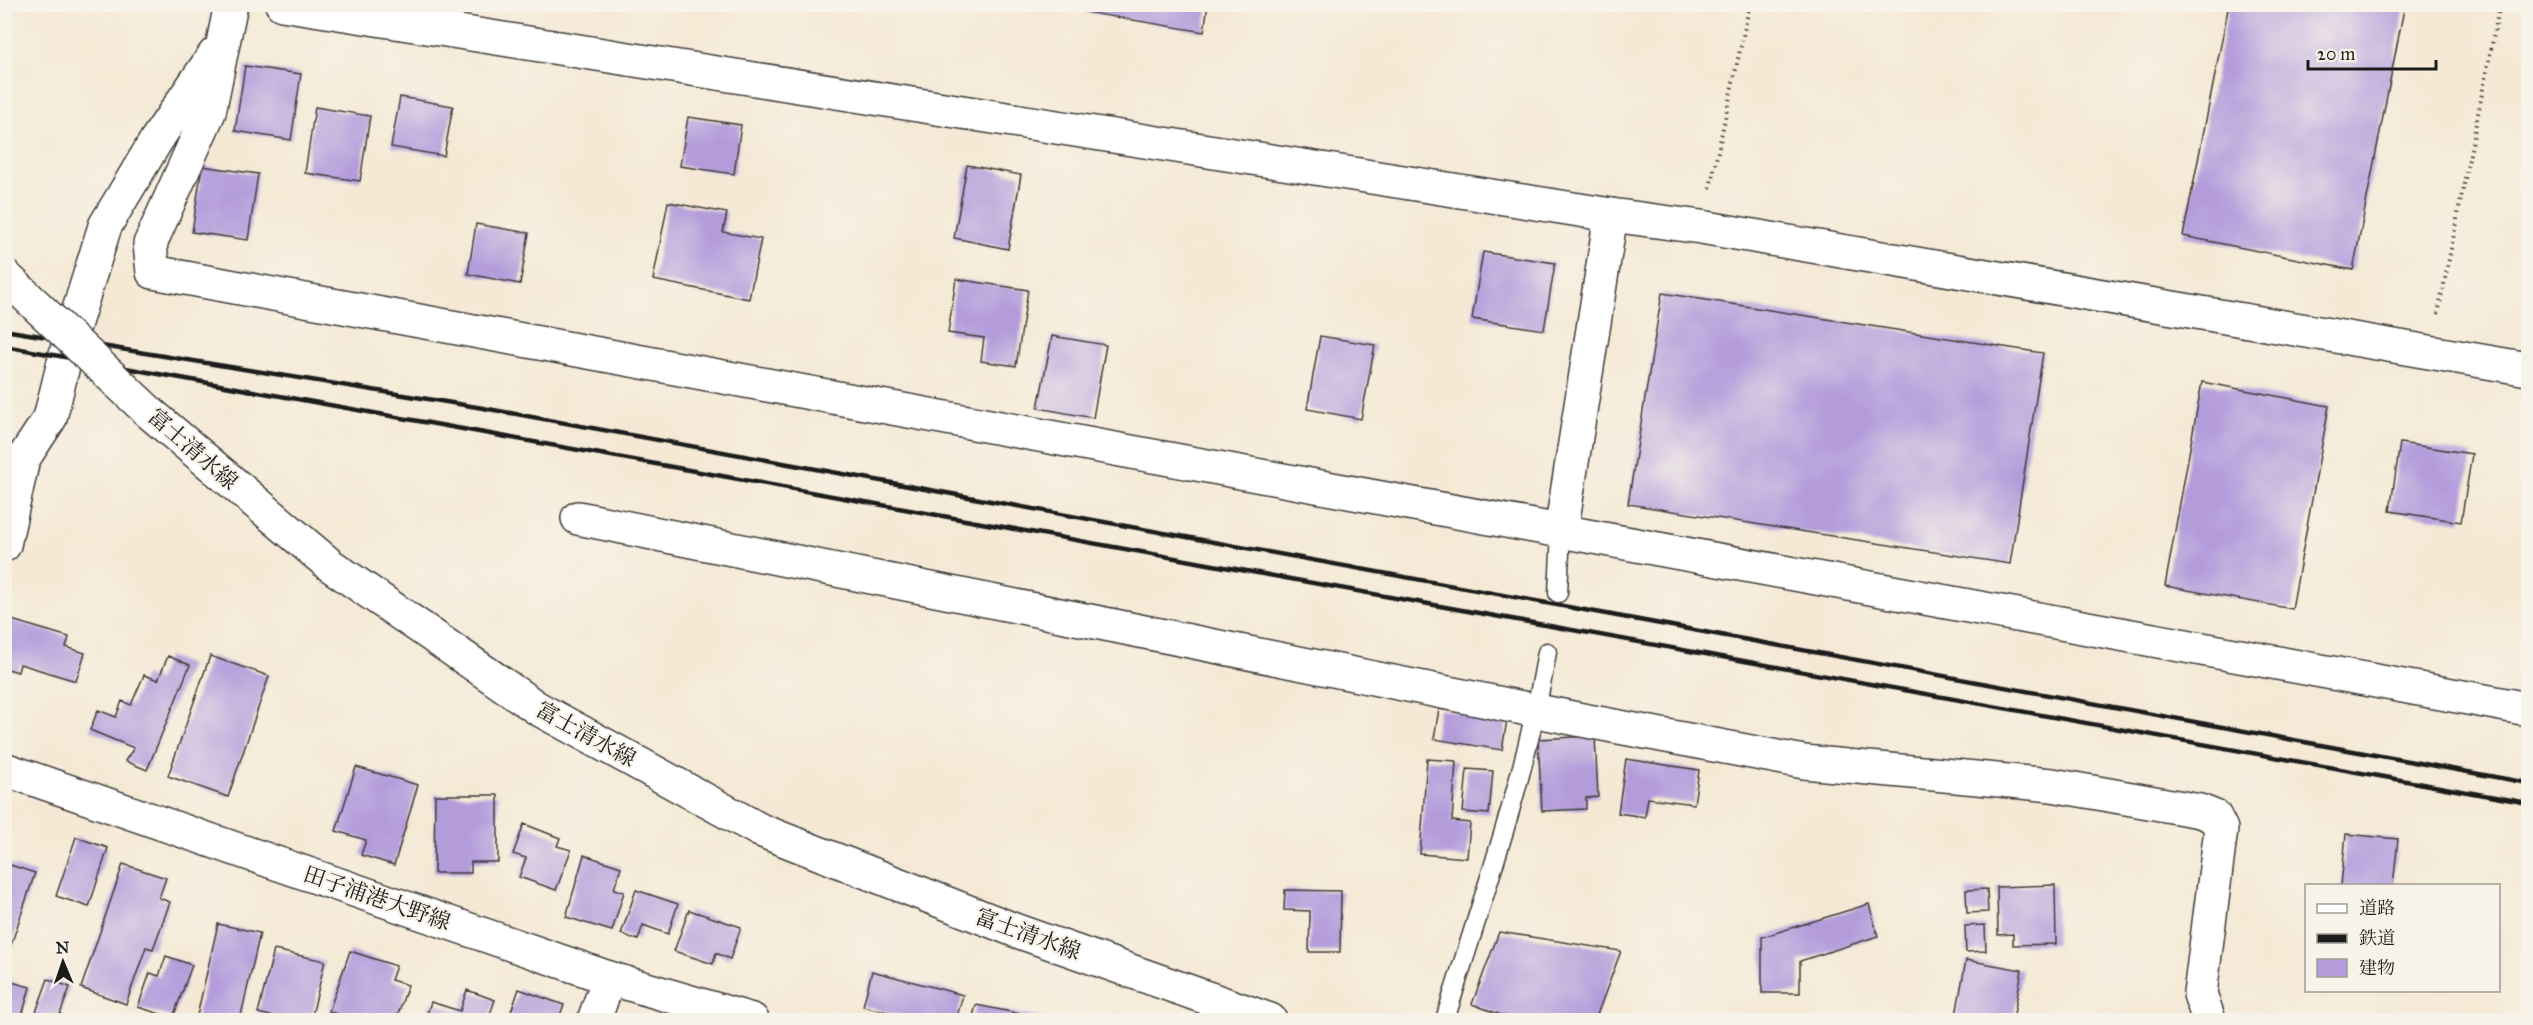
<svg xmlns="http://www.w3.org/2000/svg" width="2533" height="1025" viewBox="0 0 2533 1025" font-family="'IM FELL Great Primer','Noto Serif JP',serif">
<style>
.building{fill:#b49cdb}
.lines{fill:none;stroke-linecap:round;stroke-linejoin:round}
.lane-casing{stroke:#3d3b38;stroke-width:21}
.street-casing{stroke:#3d3b38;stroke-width:36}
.secondary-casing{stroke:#3d3b38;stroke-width:36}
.path{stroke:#3d3b38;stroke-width:4;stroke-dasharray:1.5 4.5;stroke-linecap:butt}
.lane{stroke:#fff;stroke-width:18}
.street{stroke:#fff;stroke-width:33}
.secondary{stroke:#fff;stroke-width:33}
.rail{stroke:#1c1c1c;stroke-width:4.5}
.secondary-bridge-casing{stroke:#3d3b38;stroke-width:36;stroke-linecap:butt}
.secondary-bridge{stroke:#fff;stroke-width:33}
.labels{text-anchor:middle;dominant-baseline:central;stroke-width:4.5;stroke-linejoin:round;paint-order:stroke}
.street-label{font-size:22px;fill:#1c1c1c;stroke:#f7f3e8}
</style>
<rect width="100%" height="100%" fill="#f7f3e8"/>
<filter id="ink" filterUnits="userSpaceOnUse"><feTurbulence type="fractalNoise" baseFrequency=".0167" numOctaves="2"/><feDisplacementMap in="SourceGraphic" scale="12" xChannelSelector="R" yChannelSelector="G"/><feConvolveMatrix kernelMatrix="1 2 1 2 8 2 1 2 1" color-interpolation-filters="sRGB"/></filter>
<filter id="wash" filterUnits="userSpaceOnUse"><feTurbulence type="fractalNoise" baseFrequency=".008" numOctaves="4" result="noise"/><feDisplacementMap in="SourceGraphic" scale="24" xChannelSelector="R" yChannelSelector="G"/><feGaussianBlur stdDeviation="1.35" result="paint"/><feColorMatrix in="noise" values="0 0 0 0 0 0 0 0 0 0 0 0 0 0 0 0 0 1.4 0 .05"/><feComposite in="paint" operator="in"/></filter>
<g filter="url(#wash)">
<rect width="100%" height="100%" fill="#f5e9d5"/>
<g id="blocks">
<path class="building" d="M 1086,4 L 1208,4 L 1204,32 L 1085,12 Z
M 2229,4 L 2405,4 L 2353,270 L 2183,236 Z
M 245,66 L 301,74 L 291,140 L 235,131 Z
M 400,97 L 453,106 L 444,156 L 391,147 Z
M 315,107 L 370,116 L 360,181 L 305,173 Z
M 688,117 L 741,125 L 734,174 L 680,166 Z
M 967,165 L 1021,175 L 1008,249 L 954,238 Z
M 202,166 L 258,174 L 248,240 L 192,232 Z
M 668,202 L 727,213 L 723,232 L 761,239 L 749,299 L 653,280 Z
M 476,224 L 529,233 L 520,284 L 468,274 Z
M 1483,252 L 1555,263 L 1544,330 L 1472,319 Z
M 956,279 L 1028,290 L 1016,366 L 981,361 L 984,338 L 948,333 Z
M 1662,293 L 2043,353 L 2010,564 L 1628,504 Z
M 1052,336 L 1106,345 L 1093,418 L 1038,408 Z
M 1320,336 L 1375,345 L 1361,419 L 1307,409 Z
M 2202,382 L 2329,406 L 2292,609 L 2165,586 Z
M 2400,443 L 2472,454 L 2461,522 L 2390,511 Z
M 5,618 L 69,637 L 66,647 L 85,653 L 76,681 L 20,664 L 18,672 L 4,668 Z
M 168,656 L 190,665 L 147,770 L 125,761 L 134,748 L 90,730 L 98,710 L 116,717 L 122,701 L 131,705 L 144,675 L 158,680 Z
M 210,656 L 269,676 L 228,797 L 168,776 Z
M 1439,709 L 1507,720 L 1502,750 L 1434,739 Z
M 1595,736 L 1598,797 L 1586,798 L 1586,809 L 1542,811 L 1538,739 Z
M 1427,759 L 1456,761 L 1452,821 L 1470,823 L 1467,858 L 1420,854 Z
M 1626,759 L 1699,770 L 1694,804 L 1648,798 L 1645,817 L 1618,813 Z
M 356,767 L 418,785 L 394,865 L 361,855 L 366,840 L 336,831 Z
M 1467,769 L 1493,771 L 1489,814 L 1463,812 Z
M 435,795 L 498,795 L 498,862 L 471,862 L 471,873 L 434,873 Z
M 524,824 L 560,838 L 557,846 L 571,850 L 556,890 L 519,877 L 526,858 L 513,854 Z
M 2346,834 L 2398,839 L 2393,886 L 2341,886 Z
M 76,837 L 108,848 L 89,907 L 56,896 Z
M 584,855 L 621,867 L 614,889 L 624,892 L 612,931 L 566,917 Z
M 4,863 L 35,873 L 6,960 L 4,959 Z
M 123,864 L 166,878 L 159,898 L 170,902 L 153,949 L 146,947 L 126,1004 L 81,988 Z
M 2055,885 L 2056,944 L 2013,945 L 2013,934 L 1998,935 L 1997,887 Z
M 1987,889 L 1988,912 L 1967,913 L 1966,890 Z
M 636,890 L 678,904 L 668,934 L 643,925 L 638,940 L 621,934 Z
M 1285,890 L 1341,891 L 1340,952 L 1309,952 L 1310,911 L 1284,910 Z
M 1869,904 L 1878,936 L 1800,961 L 1800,993 L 1762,993 L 1762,937 Z
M 689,910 L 741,927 L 730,959 L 716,953 L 713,964 L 674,951 Z
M 218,924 L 260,933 L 240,1020 L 196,1020 Z
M 1985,925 L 1986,951 L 1966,952 L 1965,926 Z
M 1499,932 L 1621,951 L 1595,1020 L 1515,1020 L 1472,1004 Z
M 274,950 L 325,961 L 311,1020 L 270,1020 L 271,1016 L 258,1013 Z
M 350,951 L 396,966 L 391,980 L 408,985 L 396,1020 L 351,1020 L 329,1011 Z
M 166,956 L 192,965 L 173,1018 L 138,1007 L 150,973 L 159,976 Z
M 1966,960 L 2022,970 L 2013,1020 L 1990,1020 L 1956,1015 Z
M 872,971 L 963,995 L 956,1020 L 917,1020 L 863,1006 Z
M 48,979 L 70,987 L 58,1020 L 33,1020 Z
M 4,980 L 30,987 L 21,1020 L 4,1020 Z
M 519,989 L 564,1005 L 558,1020 L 508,1020 Z
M 467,990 L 495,1000 L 488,1020 L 425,1020 L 431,1002 L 460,1011 Z
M 976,1005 L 1047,1019 L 1046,1020 L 972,1020 Z"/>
</g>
</g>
<g filter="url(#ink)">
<use href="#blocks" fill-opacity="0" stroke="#3d3b38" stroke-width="1.5"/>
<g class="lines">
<g class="lane-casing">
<path id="lane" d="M 1558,593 L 1561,532
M 1445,1020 C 1482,899 1526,778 1547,652"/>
</g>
<g class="street-casing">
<path id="street" d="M 231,4 L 209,112 L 150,244 L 153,272 L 2528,709
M 578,518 L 1582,720 L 1804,762 L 2052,785 L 2200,811 L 2215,817 L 2221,829 L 2200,994 L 2209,1020
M 1561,532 L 1611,215
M 4,545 L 23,459 L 50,418 L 69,342 L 105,226 L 157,139 L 215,54
M 594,1020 L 609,978"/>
</g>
<g class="secondary-casing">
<path id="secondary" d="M 282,4 L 1611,215 L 1701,227 L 2528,369
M 330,565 L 537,708 L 760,830 L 1017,931 L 1270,1020
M 4,769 L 609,978 L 752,1020"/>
</g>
<path class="path" d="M 1710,188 L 1750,4
M 2438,314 L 2500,4"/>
<use href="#lane" class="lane"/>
<use href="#street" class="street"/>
<use href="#secondary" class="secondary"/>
<path class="rail" d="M 4,330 L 483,408 L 2528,783
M 4,346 L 2528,803"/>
<g class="secondary-bridge-casing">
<path id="secondary-bridge" d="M 4,275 L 150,413 L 330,565"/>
</g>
<use href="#secondary-bridge" class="secondary-bridge"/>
</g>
</g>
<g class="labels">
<g class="street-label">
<text transform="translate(193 449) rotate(41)">富士清水線</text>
<text transform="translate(586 734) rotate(29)">富士清水線</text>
<text transform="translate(377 898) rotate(19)">田子浦港大野線</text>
<text transform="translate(1028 934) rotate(20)">富士清水線</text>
</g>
</g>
<rect width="2533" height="1025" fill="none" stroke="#f7f3e8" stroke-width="24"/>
<rect x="2305" y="884" width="195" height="108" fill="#f7f3e8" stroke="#9f9d96" stroke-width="1.5"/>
<rect x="2317" y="904" width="30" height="9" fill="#ffffff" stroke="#9f9d96" stroke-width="1.5"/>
<text x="2359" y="914" font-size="18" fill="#1c1c1c">道路</text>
<rect x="2317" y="934" width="30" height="9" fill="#1c1c1c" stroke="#9f9d96" stroke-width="1.5"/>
<text x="2359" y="944" font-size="18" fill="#1c1c1c">鉄道</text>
<rect x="2317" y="959" width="30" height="18" fill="#b49cdb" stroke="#9f9d96" stroke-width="1.5"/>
<text x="2359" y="974" font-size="18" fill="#1c1c1c">建物</text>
<g transform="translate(63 962) rotate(358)" stroke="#f7f3e8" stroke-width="4.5" paint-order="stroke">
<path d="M0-4.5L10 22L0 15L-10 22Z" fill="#1c1c1c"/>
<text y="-9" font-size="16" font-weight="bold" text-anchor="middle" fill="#1c1c1c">N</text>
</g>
<path d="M2308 60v9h128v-9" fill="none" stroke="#1c1c1c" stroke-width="3"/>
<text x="2317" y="60" font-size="18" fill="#1c1c1c" stroke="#f7f3e8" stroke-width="4.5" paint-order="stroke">20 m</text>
</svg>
